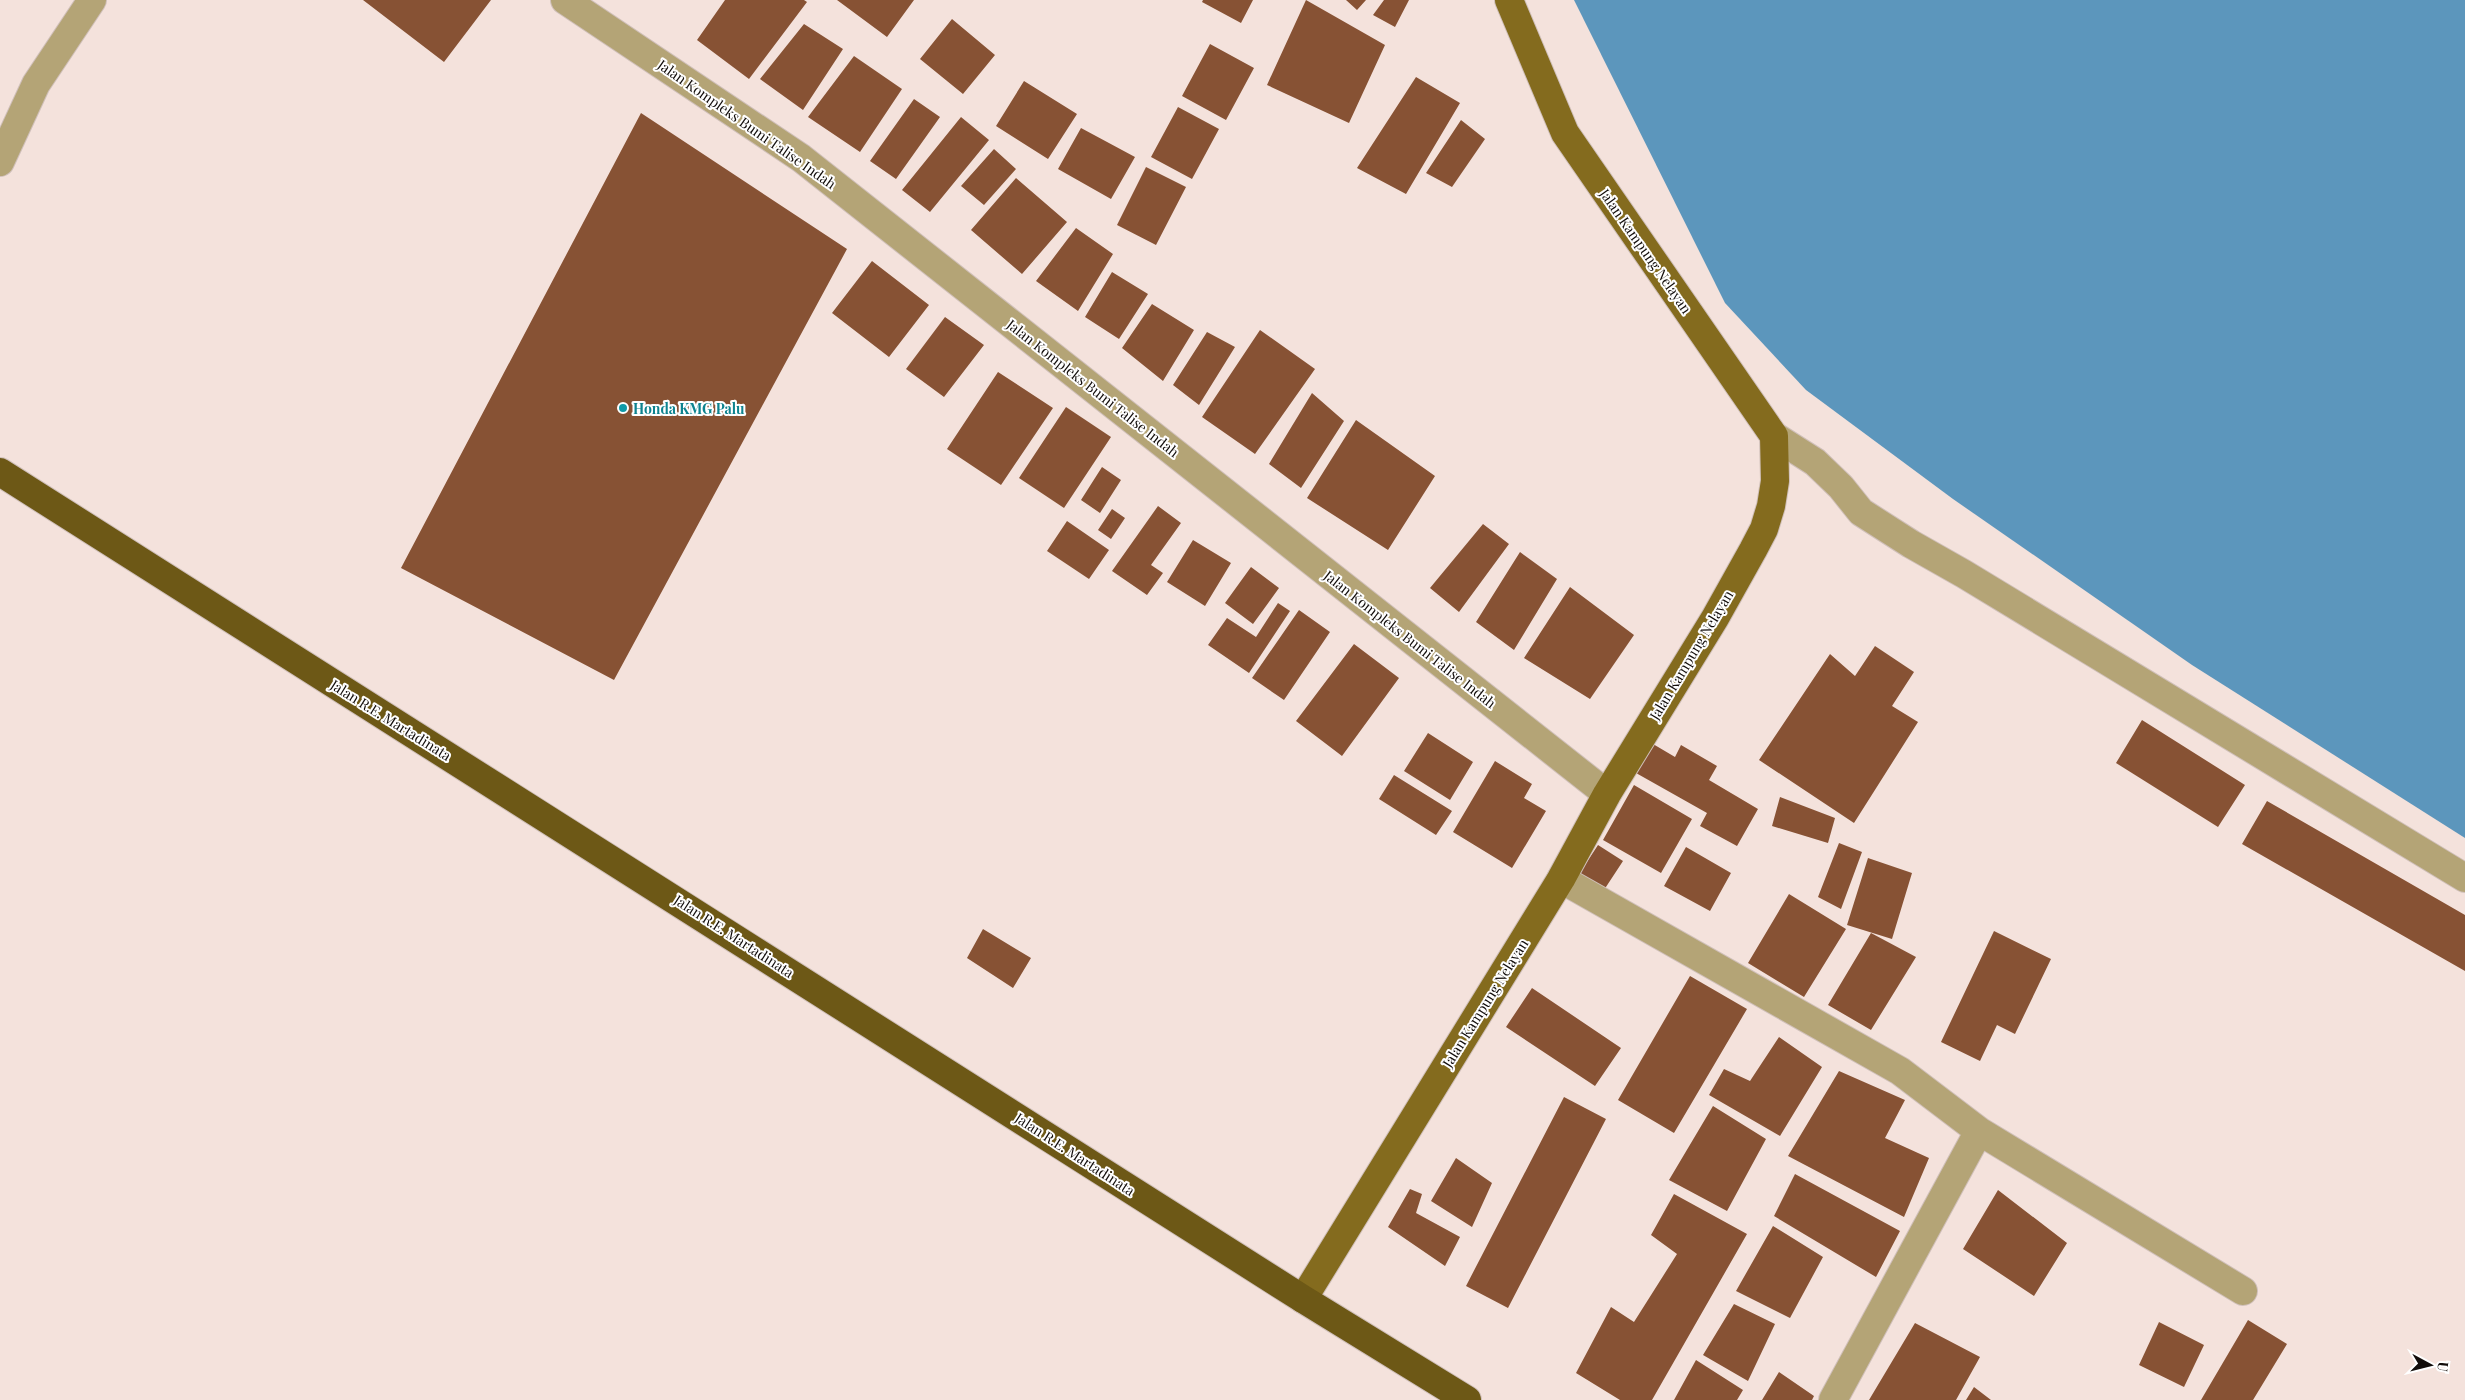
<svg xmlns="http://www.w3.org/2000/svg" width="2465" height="1400" viewBox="0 0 2465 1400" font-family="'Playfair Display',serif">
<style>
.water{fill:#5c96bc}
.building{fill:#875234}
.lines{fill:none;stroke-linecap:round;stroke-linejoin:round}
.minor-casing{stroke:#d0c0ba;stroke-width:30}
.major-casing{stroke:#d0c0ba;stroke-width:30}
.highway-casing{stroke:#d0c0ba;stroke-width:30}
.minor{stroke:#b4a476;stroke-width:28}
.major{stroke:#846b1e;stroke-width:28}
.highway{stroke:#6d5816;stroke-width:28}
.culture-dot{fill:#0f9aa8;stroke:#fff;stroke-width:2}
.labels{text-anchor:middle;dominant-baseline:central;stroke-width:4;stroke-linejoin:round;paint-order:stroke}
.street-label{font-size:14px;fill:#110c0a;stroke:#fff}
.culture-label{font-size:14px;font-weight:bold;fill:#0d838f;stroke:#fff;text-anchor:start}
</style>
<rect width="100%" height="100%" fill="#f4e2dc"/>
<path class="water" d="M 1574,0 L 2465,0 L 2465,838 L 2192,665 L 1953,499 L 1806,390 L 1725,303 Z"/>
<path class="building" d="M 363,0 L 491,0 L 444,62 Z
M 725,0 L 804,0 L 807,2 L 749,79 L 697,40 Z
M 837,0 L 914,0 L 887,37 Z
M 1203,0 L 1253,0 L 1241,23 L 1202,2 Z
M 1306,0 L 1385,45 L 1349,123 L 1267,85 Z
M 1346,0 L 1366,0 L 1357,10 Z
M 1384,0 L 1409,0 L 1395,27 L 1373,15 Z
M 952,19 L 995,55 L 963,94 L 920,59 Z
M 804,24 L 843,49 L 803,110 L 760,79 Z
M 1210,44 L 1254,68 L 1226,120 L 1182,96 Z
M 854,56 L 902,89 L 860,152 L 808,117 Z
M 1416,77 L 1460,103 L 1406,194 L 1357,168 Z
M 1024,81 L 1077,114 L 1048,159 L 996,126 Z
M 914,99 L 940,117 L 896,179 L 870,161 Z
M 1178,107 L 1219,129 L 1192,179 L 1151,157 Z
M 641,113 L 847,249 L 614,680 L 401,568 Z
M 961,117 L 989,140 L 930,212 L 902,190 Z
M 1461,120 L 1485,139 L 1452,187 L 1426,173 Z
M 1081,128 L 1135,157 L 1111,199 L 1058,169 Z
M 994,149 L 1016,169 L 984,205 L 961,186 Z
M 1146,167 L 1186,187 L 1156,245 L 1117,225 Z
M 1016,178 L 1067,222 L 1022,274 L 971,230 Z
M 1076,228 L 1113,254 L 1078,311 L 1036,281 Z
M 872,261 L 929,305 L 889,357 L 832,313 Z
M 1112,272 L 1148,294 L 1119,339 L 1085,317 Z
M 1152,304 L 1194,330 L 1163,381 L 1122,348 Z
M 945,317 L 984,345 L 944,397 L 906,369 Z
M 1260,330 L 1315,369 L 1255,454 L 1202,417 Z
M 1207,332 L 1235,347 L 1199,405 L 1173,385 Z
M 998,372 L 1053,408 L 1001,485 L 947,449 Z
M 1312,393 L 1344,421 L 1301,488 L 1269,464 Z
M 1066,407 L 1111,437 L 1064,508 L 1019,478 Z
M 1356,420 L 1435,476 L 1388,550 L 1307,498 Z
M 1102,467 L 1121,480 L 1100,513 L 1081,500 Z
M 1158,506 L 1181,523 L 1151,565 L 1163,573 L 1147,595 L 1112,571 Z
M 1112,509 L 1125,518 L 1111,539 L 1098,530 Z
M 1067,521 L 1109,550 L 1089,579 L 1047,551 Z
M 1483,524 L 1509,544 L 1459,612 L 1430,588 Z
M 1193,540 L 1231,563 L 1205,606 L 1167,582 Z
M 1520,552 L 1557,579 L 1514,650 L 1476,622 Z
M 1251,567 L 1279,588 L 1253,624 L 1225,603 Z
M 1570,587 L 1634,635 L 1590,699 L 1524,658 Z
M 1278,603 L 1290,611 L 1249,673 L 1208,645 L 1227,618 L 1256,637 Z
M 1299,610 L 1330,632 L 1284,700 L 1252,678 Z
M 1354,644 L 1399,678 L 1342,756 L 1296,721 Z
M 1875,646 L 1914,672 L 1892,706 L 1918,722 L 1854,823 L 1759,760 L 1830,654 L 1855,676 Z
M 2142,720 L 2245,785 L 2218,827 L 2116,763 Z
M 1428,733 L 1473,762 L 1450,800 L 1404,771 Z
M 1653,744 L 1675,757 L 1681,745 L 1717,766 L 1709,780 L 1758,809 L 1737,846 L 1700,826 L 1707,813 L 1636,773 Z
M 1495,761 L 1532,784 L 1524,798 L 1546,811 L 1512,868 L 1453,832 Z
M 1394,775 L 1452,811 L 1436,835 L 1379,799 Z
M 1634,785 L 1692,819 L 1661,873 L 1603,840 Z
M 1780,797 L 1835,818 L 1828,843 L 1772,826 Z
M 2267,801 L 2465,915 L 2465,971 L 2242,844 Z
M 1839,843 L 1862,852 L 1841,909 L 1818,897 Z
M 1598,845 L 1623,861 L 1604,890 L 1579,874 Z
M 1686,847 L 1731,873 L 1710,911 L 1664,886 Z
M 1868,858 L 1912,873 L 1892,939 L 1847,925 Z
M 1789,894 L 1846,929 L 1804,997 L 1748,963 Z
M 983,929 L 1031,958 L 1013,988 L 967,958 Z
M 1994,931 L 2051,959 L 2015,1034 L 1997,1025 L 1980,1061 L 1941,1042 Z
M 1871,933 L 1916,957 L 1871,1030 L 1828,1005 Z
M 1690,976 L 1747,1009 L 1674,1133 L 1618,1100 Z
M 1532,988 L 1621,1048 L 1595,1086 L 1506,1027 Z
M 1779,1037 L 1822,1067 L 1780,1136 L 1709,1095 L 1724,1069 L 1750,1081 Z
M 1839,1071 L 1905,1100 L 1885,1138 L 1929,1158 L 1904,1217 L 1788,1156 Z
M 1564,1097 L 1606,1119 L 1508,1308 L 1466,1286 Z
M 1713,1106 L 1766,1139 L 1727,1211 L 1669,1180 Z
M 1456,1158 L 1492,1183 L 1472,1227 L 1431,1201 Z
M 1795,1174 L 1900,1231 L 1876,1277 L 1774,1216 Z
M 1410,1189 L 1422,1194 L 1416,1213 L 1460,1237 L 1445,1266 L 1388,1227 Z
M 1998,1190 L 2067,1243 L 2034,1296 L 1963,1249 Z
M 1674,1194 L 1747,1234 L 1652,1400 L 1620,1400 L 1576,1373 L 1611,1307 L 1634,1322 L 1677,1254 L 1651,1235 Z
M 1773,1226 L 1823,1257 L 1790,1318 L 1736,1291 Z
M 1734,1304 L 1775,1324 L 1748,1381 L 1703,1355 Z
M 2248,1320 L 2287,1344 L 2253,1400 L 2201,1400 Z
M 2159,1322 L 2204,1345 L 2184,1387 L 2139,1365 Z
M 1915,1323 L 1980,1357 L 1956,1400 L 1869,1400 Z
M 1696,1360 L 1743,1390 L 1737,1400 L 1674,1400 Z
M 1779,1372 L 1814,1396 L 1812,1400 L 1762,1400 Z
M 1974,1387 L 1991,1400 L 1966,1400 Z"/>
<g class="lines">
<g class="minor-casing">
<path id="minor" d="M 565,0 L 801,158 L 1607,794
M 0,162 L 36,84 L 92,0
M 1774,436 L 1815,462 L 1841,487 L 1861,512 L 1911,544 L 1964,574 L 2465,878
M 1561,879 L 1900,1071 L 1979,1131 L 2243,1291
M 1833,1400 L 1979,1131"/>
</g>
<g class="major-casing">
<path id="major" d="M 1303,1299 L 1561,879 L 1607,794 L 1715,618 L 1753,550 L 1764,529 L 1771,506 L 1775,481 L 1774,436 L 1565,133 L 1509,0"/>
</g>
<g class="highway-casing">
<path id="highway" d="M 0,472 L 1303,1299 L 1467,1400"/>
</g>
<use href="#minor" class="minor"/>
<use href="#major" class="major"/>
<use href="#highway" class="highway"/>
</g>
<circle class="culture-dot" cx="623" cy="408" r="5"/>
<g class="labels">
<g class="street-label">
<text transform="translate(747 124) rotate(35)">Jalan Kompleks Bumi Talise Indah</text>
<text transform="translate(1646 251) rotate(55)">Jalan Kampung Nelayan</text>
<text transform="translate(1093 388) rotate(38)">Jalan Kompleks Bumi Talise Indah</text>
<text transform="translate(1410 639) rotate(38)">Jalan Kompleks Bumi Talise Indah</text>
<text transform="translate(1691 655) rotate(-59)">Jalan Kampung Nelayan</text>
<text transform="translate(391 720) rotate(32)">Jalan R.E. Martadinata</text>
<text transform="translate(734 936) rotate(33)">Jalan R.E. Martadinata</text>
<text transform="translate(1485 1003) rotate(-58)">Jalan Kampung Nelayan</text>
<text transform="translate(1075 1154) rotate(33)">Jalan R.E. Martadinata</text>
</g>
<g class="culture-label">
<text x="633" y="408">Honda KMG Palu</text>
</g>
</g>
<g transform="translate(2430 1365) rotate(97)" stroke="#ffffff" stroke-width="4" paint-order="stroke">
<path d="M0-4L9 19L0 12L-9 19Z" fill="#110c0a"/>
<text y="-8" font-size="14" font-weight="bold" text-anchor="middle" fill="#110c0a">U</text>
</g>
</svg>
